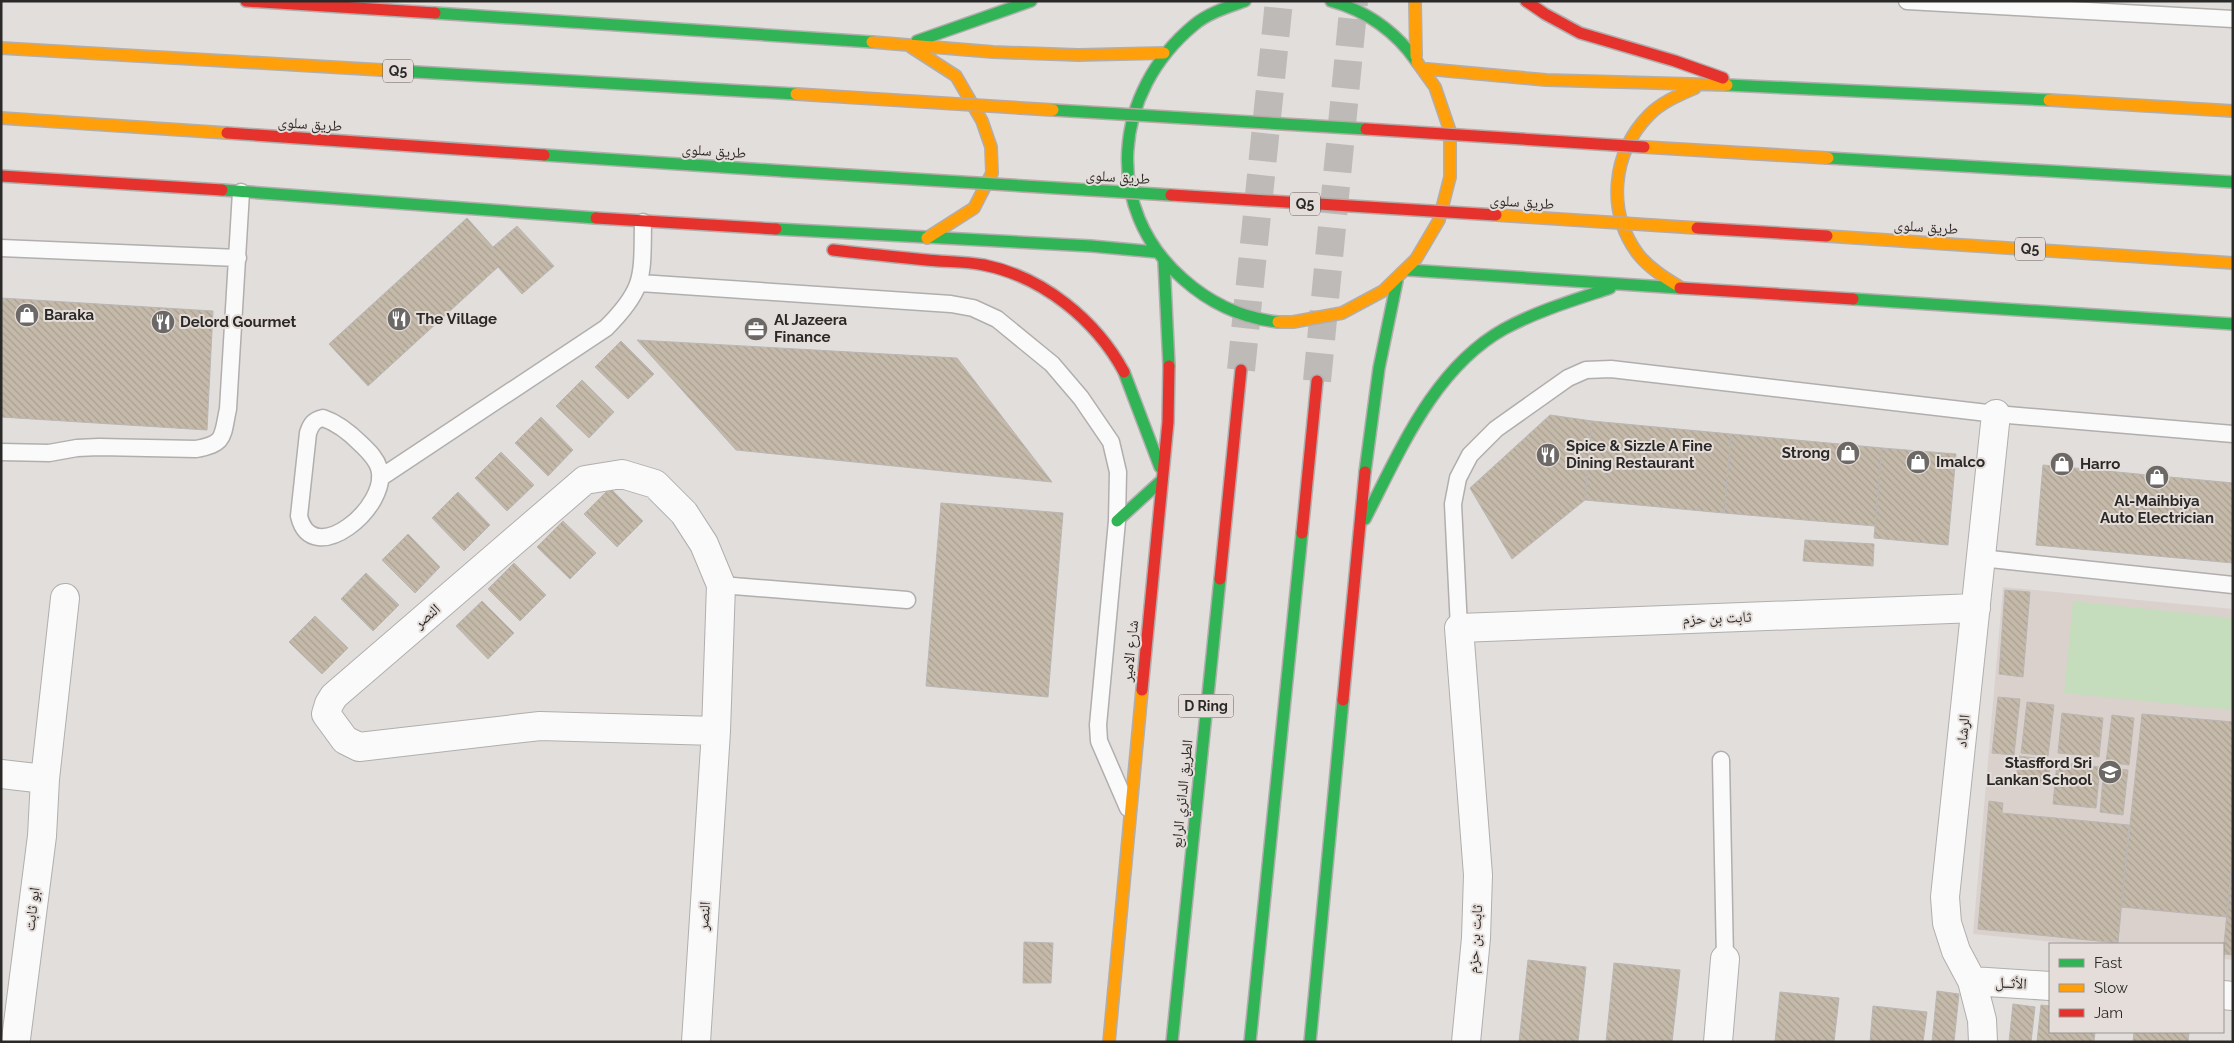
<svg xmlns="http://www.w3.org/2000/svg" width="2234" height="1043" viewBox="0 0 2234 1043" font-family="Raleway,'Noto Naskh Arabic',sans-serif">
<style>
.built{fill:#dbd1cc}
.grass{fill:#c5dcbd}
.building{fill:url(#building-back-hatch);stroke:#b9b6b4}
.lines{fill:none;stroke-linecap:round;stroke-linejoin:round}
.highway-tunnel{stroke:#bdbab8;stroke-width:28;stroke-dasharray:28 14;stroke-linecap:butt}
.lane-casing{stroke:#b1aead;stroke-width:19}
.street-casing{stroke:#b1aead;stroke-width:30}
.fast-casing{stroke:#b1aead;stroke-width:14}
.slow-casing{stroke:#b1aead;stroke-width:14}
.jam-casing{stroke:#b1aead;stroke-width:14}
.lane{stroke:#fafafa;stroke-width:16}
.street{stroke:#fafafa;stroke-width:28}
.fast{stroke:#30b455;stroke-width:11}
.slow{stroke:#ff9f0a;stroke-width:11}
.jam{stroke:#e5322d;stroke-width:11}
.fast-bridge-casing{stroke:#b8a9a5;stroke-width:14;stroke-linecap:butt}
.slow-bridge-casing{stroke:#b8a9a5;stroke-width:14;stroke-linecap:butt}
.jam-bridge-casing{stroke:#b8a9a5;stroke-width:14;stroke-linecap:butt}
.fast-bridge{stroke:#30b455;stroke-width:11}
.slow-bridge{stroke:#ff9f0a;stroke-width:11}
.jam-bridge{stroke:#e5322d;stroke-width:11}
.labels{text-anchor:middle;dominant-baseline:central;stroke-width:4;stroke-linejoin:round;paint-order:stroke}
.shield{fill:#e4ddd9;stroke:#625f5c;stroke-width:1}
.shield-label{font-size:14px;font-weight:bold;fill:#2b2927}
.street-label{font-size:15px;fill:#2b2927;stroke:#e4ddd9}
.poi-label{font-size:15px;font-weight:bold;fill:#2b2927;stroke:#e4ddd9;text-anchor:start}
</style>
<defs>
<pattern id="building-back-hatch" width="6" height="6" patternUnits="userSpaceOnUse" patternTransform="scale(1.25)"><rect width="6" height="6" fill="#c5baaa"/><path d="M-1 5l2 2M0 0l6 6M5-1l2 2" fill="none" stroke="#a9a092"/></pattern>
</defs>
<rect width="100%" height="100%" fill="#e1dedc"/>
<path class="built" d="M 2003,587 L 2233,609 L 2233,960 L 2223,959 L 2223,944 L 2074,944 L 1973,934 Z"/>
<path class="grass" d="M 2073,601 L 2233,618 L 2233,710 L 2064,693 Z"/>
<path class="building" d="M 467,218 L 493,247 L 517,226 L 554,266 L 522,294 L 498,267 L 368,386 L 329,344 Z
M 1,298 L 213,311 L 207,430 L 1,417 Z
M 637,340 L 957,358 L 1052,482 L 736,450 Z
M 621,341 L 654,374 L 628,399 L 595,367 Z
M 582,380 L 614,412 L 589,438 L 556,406 Z
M 1550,415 L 1592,421 L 1585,500 L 1512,559 L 1470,488 Z
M 541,417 L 573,450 L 548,476 L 515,443 Z
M 1592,421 L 1731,434 L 1724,513 L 1585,500 Z
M 1731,434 L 1882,448 L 1875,526 L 1724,513 Z
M 1882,448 L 1956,454 L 1948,545 L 1874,538 Z
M 501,452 L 534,485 L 507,511 L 475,478 Z
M 2043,465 L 2233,483 L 2233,563 L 2036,545 Z
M 610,488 L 643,521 L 617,547 L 584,514 Z
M 458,492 L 490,525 L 464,551 L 432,518 Z
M 941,503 L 1063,513 L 1048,697 L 926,686 Z
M 563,521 L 596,553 L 570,579 L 537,547 Z
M 408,534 L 440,567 L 415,593 L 382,560 Z
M 1805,540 L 1874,544 L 1873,566 L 1803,561 Z
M 514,563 L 546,595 L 520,621 L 488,589 Z
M 366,573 L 399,605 L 373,631 L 341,599 Z
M 2005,590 L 2030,592 L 2023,677 L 1999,674 Z
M 482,601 L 514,633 L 488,659 L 456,626 Z
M 315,616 L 348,648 L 322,674 L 289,642 Z
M 1998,697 L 2020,699 L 2014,755 L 1992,753 Z
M 2027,702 L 2054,705 L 2048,756 L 2021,753 Z
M 2062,713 L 2103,718 L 2099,757 L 2058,753 Z
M 2142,714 L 2233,722 L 2233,851 L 2227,917 L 2121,907 Z
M 2112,715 L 2134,718 L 2129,765 L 2106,762 Z
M 2019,756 L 2051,760 L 2048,783 L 2016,780 Z
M 2057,762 L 2100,767 L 2096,808 L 2053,804 Z
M 2104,768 L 2128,770 L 2123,815 L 2100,812 Z
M 1989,801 L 2003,803 L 2002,813 L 2129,825 L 2118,943 L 1978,929 Z
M 2233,851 L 2233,955 L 2223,954 Z
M 1024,942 L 1053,943 L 1051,983 L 1023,983 Z
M 1528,960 L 1586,967 L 1578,1042 L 1519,1042 Z
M 1614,963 L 1680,970 L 1672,1042 L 1606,1042 Z
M 1937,991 L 1959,994 L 1954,1042 L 1932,1042 Z
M 1780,992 L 1839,998 L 1834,1042 L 1775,1042 Z
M 2013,1004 L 2035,1007 L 2031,1042 L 2009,1042 Z
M 2041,1005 L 2050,1006 L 2050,1032 L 2095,1032 L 2094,1042 L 2037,1042 Z
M 1873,1006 L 1927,1012 L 1923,1042 L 1870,1042 Z
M 2134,1032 L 2189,1032 L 2188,1042 L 2133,1042 Z"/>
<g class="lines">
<path class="highway-tunnel" d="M 1241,370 L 1279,1
M 1317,381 L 1354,1"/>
<g class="lane-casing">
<path id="lane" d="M 1907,1 L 2233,19
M 1,248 L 238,258
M 640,283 L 951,304 L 973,308 L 997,319 L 1052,364 L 1081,398 L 1111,442 L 1118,472 L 1117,521 L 1098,725 L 1099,741 L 1128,808
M 323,418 C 338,423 350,433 361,444 C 368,451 376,458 379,468 C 391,506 312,571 299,516 L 308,433 C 311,424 314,420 323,418 Z
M 1,452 L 49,453 L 77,448 L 99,447 L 196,449 C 226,444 222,436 228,409 L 241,192
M 380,478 L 606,328 C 646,288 642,276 643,222
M 1981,558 L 2233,585
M 721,585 L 907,600
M 1459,628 L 1453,504 L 1458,478 L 1470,455 L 1496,429 L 1568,378 L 1586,370 L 1611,369 L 1996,414 L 2233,434
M 1721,760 L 1725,959"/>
</g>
<g class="street-casing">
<path id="street" d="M 1,774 L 45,779
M 1972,981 L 2050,986
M 2223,995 L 2233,996
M 16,1039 L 42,836 L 45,779 L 65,598
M 696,1042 L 716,731 L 721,585 L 704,544 L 684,513 L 655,484 L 622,474 L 585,480 L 334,696 L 329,704 L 326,714 L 345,740 L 359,747 L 540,726 L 716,731
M 1466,1042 L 1476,938 L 1478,875 L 1459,628 L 1976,608
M 1718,1042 L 1725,959
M 1983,1042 L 1982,1020 L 1972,981 L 1956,951 L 1947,923 L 1945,897 L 1996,414"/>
</g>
<g class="fast-casing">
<path id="fast" d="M 1245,1 C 1228,7 1208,13 1194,25 C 1113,92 1102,208 1183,279 C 1211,304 1241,318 1278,322
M 1331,1 C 1367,11 1396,32 1417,62
M 435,13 L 872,42
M 917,41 L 1031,1
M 382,70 L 796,94
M 1727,85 L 2049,100
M 544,155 L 783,171
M 1828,158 L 2233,182
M 222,190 L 596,218
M 776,229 L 1091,246 L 1156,252
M 1164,262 L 1169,366
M 1408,270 L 1680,288
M 1853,299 L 2233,324
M 1124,372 L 1160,467
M 1365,472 L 1379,368 L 1397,281
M 1365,519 C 1400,451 1434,368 1504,329 C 1537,311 1574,300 1610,288
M 1117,521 L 1162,480
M 1172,1042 L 1220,579
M 1250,1042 L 1302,533
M 1310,1042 L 1343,700"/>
</g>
<g class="slow-casing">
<path id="slow" d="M 1415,1 L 1416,56
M 872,42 L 993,52 L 1078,55 L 1164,53
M 911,47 L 956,76 L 982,121 L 991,147 L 992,173 L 974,208 L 927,238
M 1,48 L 382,70
M 1427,69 L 1546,80 L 1727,85
M 2049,100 L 2233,111
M 1,118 L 227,133
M 1827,236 L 2233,263
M 1680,287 C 1665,278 1649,268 1638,254 C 1606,211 1612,153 1649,115 C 1662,102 1679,95 1695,88
M 1278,322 L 1293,322 L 1342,313 L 1383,291 L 1416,259 L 1439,220 L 1450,177 L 1450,131 L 1435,87 L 1417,62
M 1109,1042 L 1142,690"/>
</g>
<g class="jam-casing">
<path id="jam" d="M 246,1 L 435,13
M 1526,1 L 1545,14 L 1580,33 L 1675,61 L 1723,78
M 227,133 L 544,155
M 1,176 L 222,190
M 596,218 L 776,229
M 833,250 C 868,254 903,258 939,261 C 954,262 969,262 984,265 C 1043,277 1096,320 1124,372
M 1680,288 L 1853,299
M 1302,533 L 1317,381
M 1220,579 L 1241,370
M 1142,690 L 1168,422 L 1169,366
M 1343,700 L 1365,472"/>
</g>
<use href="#lane" class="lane"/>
<use href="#street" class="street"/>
<use href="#fast" class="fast"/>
<use href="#slow" class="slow"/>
<use href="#jam" class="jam"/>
<g class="fast-bridge-casing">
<path id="fast-bridge" d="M 1053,110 L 1366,129
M 783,171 L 1171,195"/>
</g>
<g class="slow-bridge-casing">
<path id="slow-bridge" d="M 796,94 L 1053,110
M 1644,147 L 1828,158
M 1496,215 L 1697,228"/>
</g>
<g class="jam-bridge-casing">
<path id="jam-bridge" d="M 1366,129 L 1644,147
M 1171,195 L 1496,215
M 1697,228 L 1827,236"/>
</g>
<use href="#fast-bridge" class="fast-bridge"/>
<use href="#slow-bridge" class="slow-bridge"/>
<use href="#jam-bridge" class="jam-bridge"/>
</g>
<defs>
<g id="shop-disc" transform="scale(1.25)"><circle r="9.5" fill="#6b6866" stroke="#e4ddd9"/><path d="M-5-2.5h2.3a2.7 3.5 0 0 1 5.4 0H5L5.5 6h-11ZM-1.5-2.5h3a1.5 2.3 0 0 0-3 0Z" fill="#fff"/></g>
<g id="restaurant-disc" transform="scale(1.25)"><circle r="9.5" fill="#6b6866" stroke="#e4ddd9"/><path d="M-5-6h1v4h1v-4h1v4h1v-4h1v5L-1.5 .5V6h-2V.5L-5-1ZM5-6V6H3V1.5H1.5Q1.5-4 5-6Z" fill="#fff"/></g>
<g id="office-disc" transform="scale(1.25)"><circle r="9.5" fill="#6b6866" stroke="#e4ddd9"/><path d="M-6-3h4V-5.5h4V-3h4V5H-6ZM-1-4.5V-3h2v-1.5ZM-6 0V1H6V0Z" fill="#fff"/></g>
<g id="school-disc" transform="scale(1.25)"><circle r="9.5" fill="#6b6866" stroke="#e4ddd9"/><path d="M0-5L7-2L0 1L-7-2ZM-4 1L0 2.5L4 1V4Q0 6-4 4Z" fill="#fff"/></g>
</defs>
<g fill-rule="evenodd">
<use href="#shop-disc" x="27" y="315"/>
<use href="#restaurant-disc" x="399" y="319"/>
<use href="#restaurant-disc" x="163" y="322"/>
<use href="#office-disc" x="756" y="329"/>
<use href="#shop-disc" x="1848" y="453"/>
<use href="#restaurant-disc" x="1548" y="455"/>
<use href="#shop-disc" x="1918" y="462"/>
<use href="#shop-disc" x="2062" y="464"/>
<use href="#shop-disc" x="2157" y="477"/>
<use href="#school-disc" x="2110" y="772"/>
</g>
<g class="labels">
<g class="shield">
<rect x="383" y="59.5" width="30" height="23" rx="4"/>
<rect x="1290" y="192.5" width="30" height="23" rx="4"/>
<rect x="2015" y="237.5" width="30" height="23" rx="4"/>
<rect x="1178.5" y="694.5" width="55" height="23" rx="4"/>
</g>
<g class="shield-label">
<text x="398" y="71">Q5</text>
<text x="1305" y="204">Q5</text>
<text x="2030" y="249">Q5</text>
<text x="1206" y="706">D Ring</text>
</g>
<g class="street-label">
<text transform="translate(310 124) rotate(4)">طريق سلوى</text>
<text transform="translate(714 151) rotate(4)">طريق سلوى</text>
<text transform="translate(1118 177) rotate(4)">طريق سلوى</text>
<text transform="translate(1522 202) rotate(4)">طريق سلوى</text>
<text transform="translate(1926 227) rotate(4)">طريق سلوى</text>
<text transform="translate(427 616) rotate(-41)">النصر</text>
<text transform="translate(1717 618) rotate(-2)">ثابت بن حزم</text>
<text transform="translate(1130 651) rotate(-84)">شارع الامير</text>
<text transform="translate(1963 731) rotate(-84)">الرشاد</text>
<text transform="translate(1182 794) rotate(-84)">الطريق الدائري الرابع</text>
<text transform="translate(32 909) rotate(-83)">ابو ثابت</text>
<text transform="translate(704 916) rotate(-86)">النصر</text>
<text transform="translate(1475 939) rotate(-86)">ثابت بن حزم</text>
<text transform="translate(2011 983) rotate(3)">الأثــل</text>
</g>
<g class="poi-label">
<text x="44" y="315">Baraka</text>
<text x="416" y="319">The Village</text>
<text x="774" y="320">Al Jazeera<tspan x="774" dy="17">Finance</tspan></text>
<text x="180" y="322">Delord Gourmet</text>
<text x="1566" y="446">Spice &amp; Sizzle A Fine<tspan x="1566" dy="17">Dining Restaurant</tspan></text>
<text x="1830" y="453" text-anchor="end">Strong</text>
<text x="1936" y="462">Imalco</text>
<text x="2080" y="464">Harro</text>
<text x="2157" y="501" text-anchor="middle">Al-Maihbiya<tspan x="2157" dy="17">Auto Electrician</tspan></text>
<text x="2092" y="763" text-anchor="end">Stasfford Sri<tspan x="2092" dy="17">Lankan School</tspan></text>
</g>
</g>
<rect width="2234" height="1043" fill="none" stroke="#2b2927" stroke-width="5"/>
<rect x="2049" y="943" width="175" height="90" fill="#e4ddd9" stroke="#9a9592"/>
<rect x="2059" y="959" width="25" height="8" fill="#30b455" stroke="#9a9592"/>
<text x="2094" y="968" font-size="15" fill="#2b2927">Fast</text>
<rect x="2059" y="984" width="25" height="8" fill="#ff9f0a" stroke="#9a9592"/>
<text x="2094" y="993" font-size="15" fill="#2b2927">Slow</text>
<rect x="2059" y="1009" width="25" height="8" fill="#e5322d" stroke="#9a9592"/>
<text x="2094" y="1018" font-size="15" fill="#2b2927">Jam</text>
</svg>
